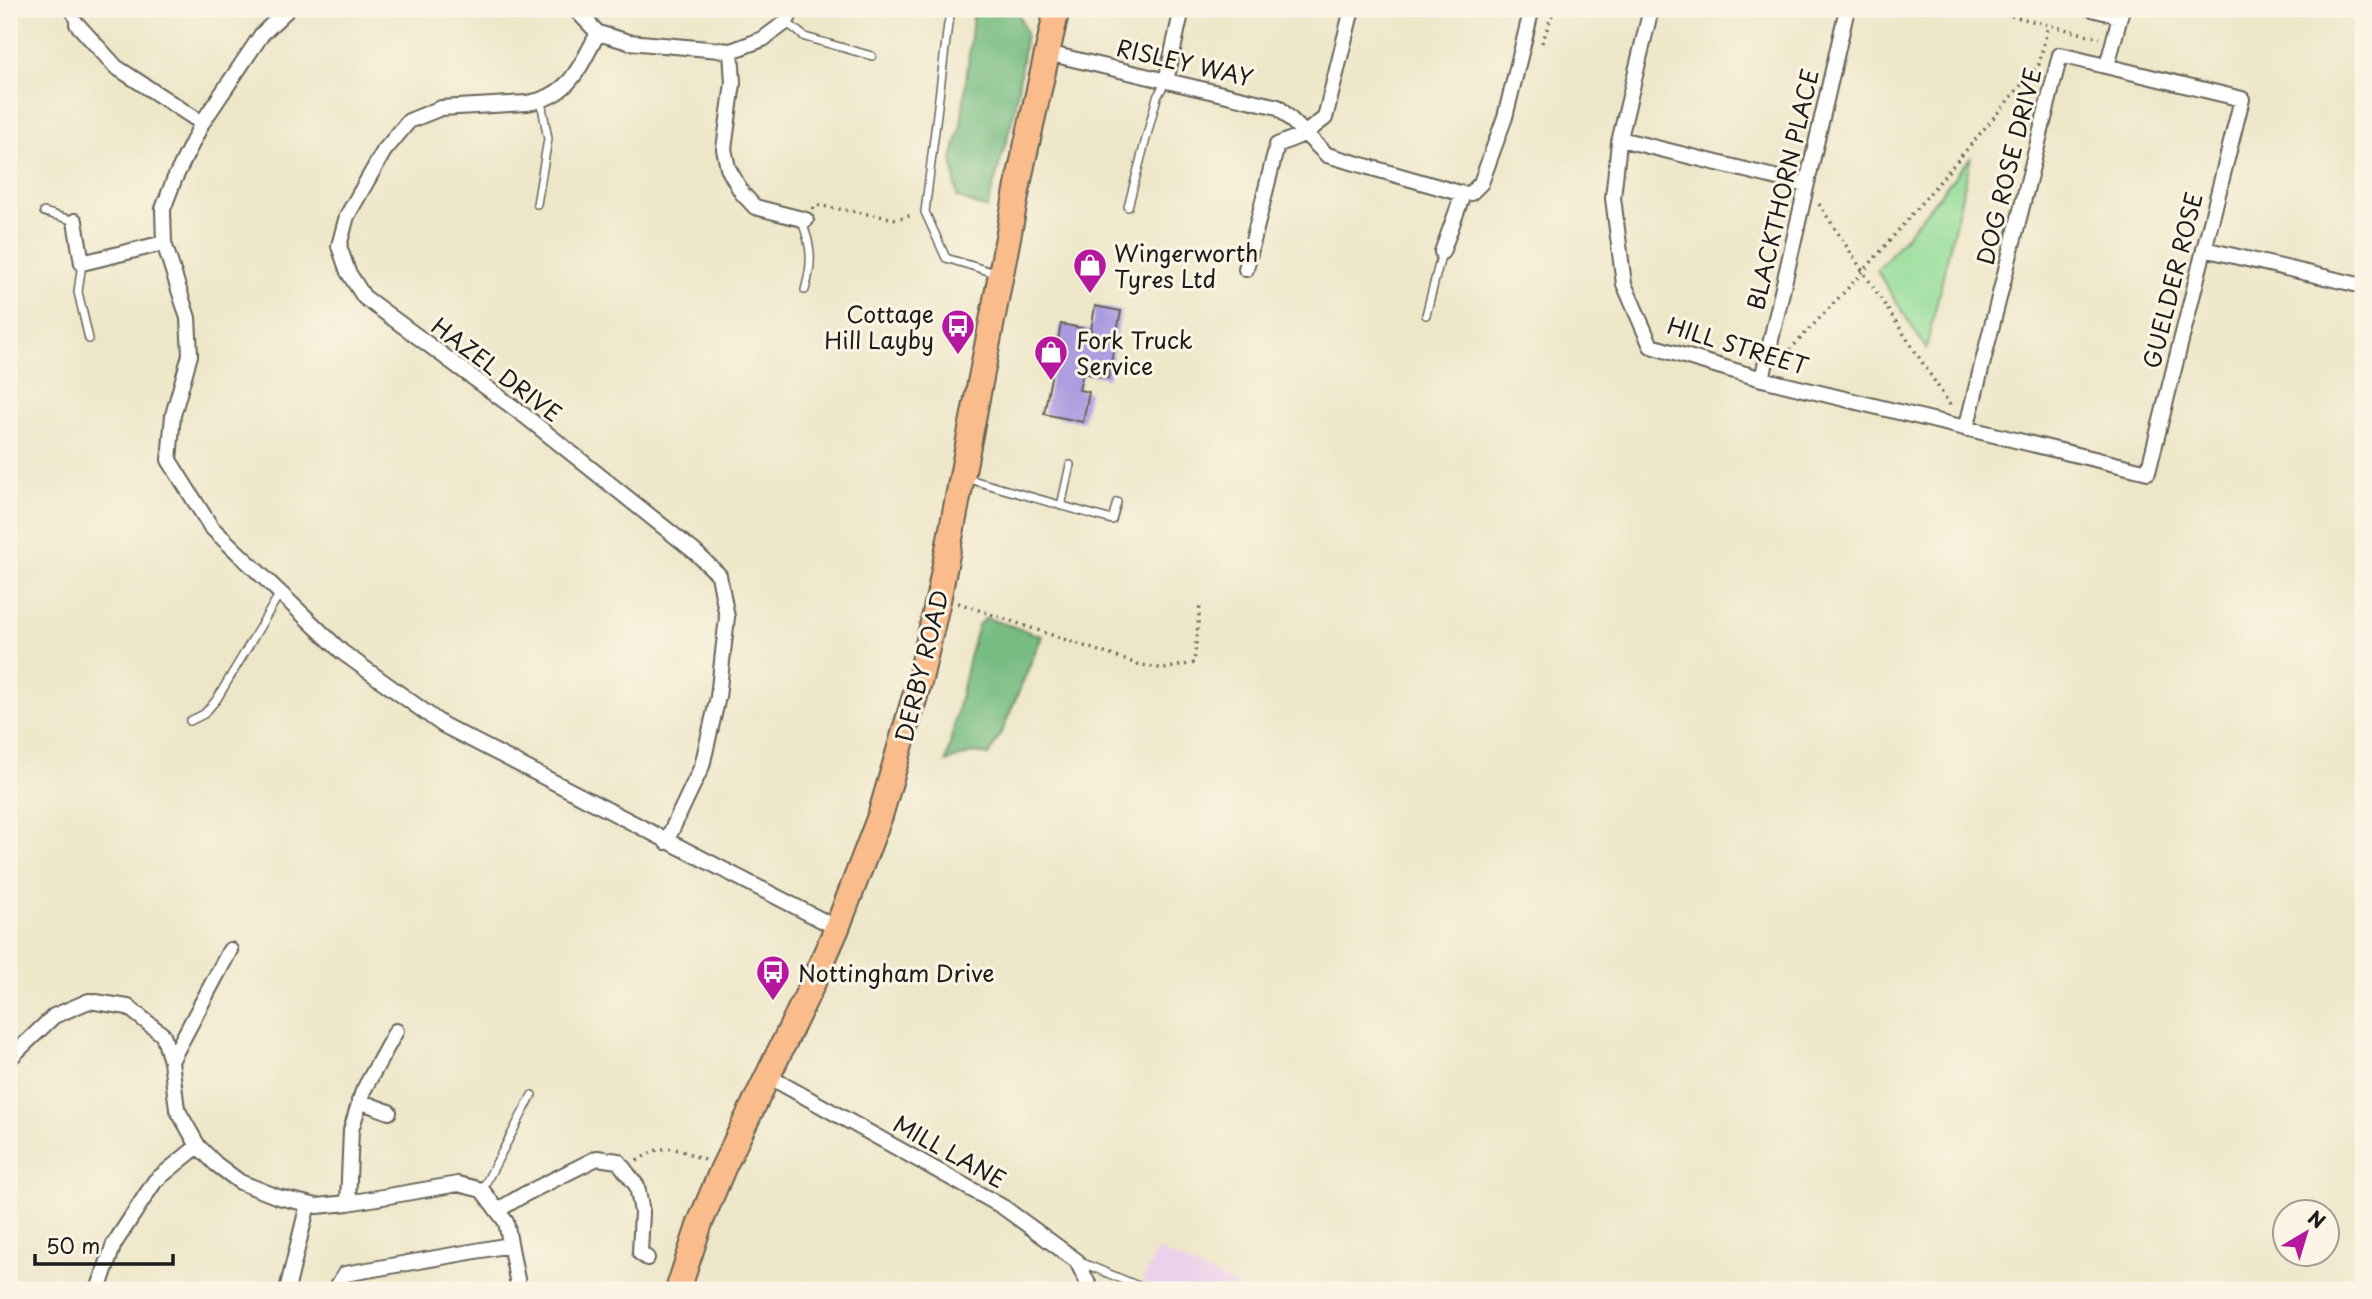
<svg xmlns="http://www.w3.org/2000/svg" width="2372" height="1299" viewBox="0 0 2372 1299" font-family="'Playpen Sans',sans-serif">
<style>
.built{fill:#ecd1ea}
.green{fill:#94dd99;stroke:#587c5a;stroke-width:2}
.forest{fill:#77bc81;stroke:#4a6c4e;stroke-width:2}
.building{fill:#aa9ae0}
.lines{fill:none;stroke-linecap:round;stroke-linejoin:round}
.service-casing{stroke:#666358;stroke-width:10}
.minor-casing{stroke:#666358;stroke-width:18}
.trunk-casing{stroke:#666358;stroke-width:28}
.path{stroke:#666358;stroke-width:3.5;stroke-dasharray:2 5;stroke-linecap:butt}
.service{stroke:#fff;stroke-width:7}
.minor{stroke:#fff;stroke-width:14}
.trunk{stroke:#f9bc8a;stroke-width:24}
.labels{text-anchor:middle;dominant-baseline:central;stroke-width:6;stroke-linejoin:round;paint-order:stroke}
.street-label{font-size:23px;fill:#1c1c1c;stroke:#fcf5e5}
.poi-label{font-size:23px;fill:#1c1c1c;stroke:#fcf5e5;text-anchor:start}
</style>
<rect width="100%" height="100%" fill="#fcf5e5"/>
<filter id="ink" filterUnits="userSpaceOnUse"><feTurbulence type="fractalNoise" baseFrequency=".0143" numOctaves="2"/><feDisplacementMap in="SourceGraphic" scale="14" xChannelSelector="R" yChannelSelector="G"/><feConvolveMatrix kernelMatrix="1 2 1 2 8 2 1 2 1" color-interpolation-filters="sRGB"/></filter>
<filter id="wash" filterUnits="userSpaceOnUse"><feTurbulence type="fractalNoise" baseFrequency=".00686" numOctaves="4" result="noise"/><feDisplacementMap in="SourceGraphic" scale="28" xChannelSelector="R" yChannelSelector="G"/><feGaussianBlur stdDeviation="1.57" result="paint"/><feColorMatrix in="noise" values="0 0 0 0 0 0 0 0 0 0 0 0 0 0 0 0 0 1.4 0 .05"/><feComposite in="paint" operator="in"/></filter>
<g filter="url(#wash)">
<rect width="100%" height="100%" fill="#eee6c8"/>
<path class="built" d="M 1157,1250 L 1236,1285 L 1241,1290 L 1138,1290 Z"/>
<path class="green" d="M 1971,157 L 1926,349 L 1877,271 Z"/>
<path class="forest" d="M 974,9 L 1017,9 L 1026,33 L 1015,110 L 987,209 L 957,197 L 952,159 L 961,126 Z
M 986,618 L 1042,636 L 1004,727 L 989,755 L 972,753 L 946,762 L 969,657 L 978,625 Z"/>
<g id="blocks">
<path class="building" d="M 1095,306 L 1121,311 L 1108,378 L 1083,373 L 1079,390 L 1089,392 L 1083,422 L 1044,414 L 1061,324 L 1091,330 Z"/>
</g>
</g>
<g filter="url(#ink)">
<use href="#blocks" fill-opacity="0" stroke="#666358" stroke-width="2"/>
<g class="lines">
<g class="service-casing">
<path id="service" d="M 67,9 L 77,24
M 952,9 L 948,24 L 925,212 L 946,258 L 995,273
M 786,22 L 805,37 L 872,56
M 537,204 L 548,139 L 541,101
M 1128,207 L 1157,97 L 1166,81
M 44,212 L 75,221
M 801,219 C 812,247 813,262 805,290
M 82,263 L 78,292 L 89,339
M 1426,315 L 1442,252
M 965,478 L 1112,520 L 1117,502
M 1061,506 L 1070,465
M 190,721 L 204,714 L 217,699 L 280,593
M 482,1190 L 532,1095
M 1078,1261 L 1148,1290"/>
</g>
<g class="minor-casing">
<path id="minor" d="M 288,9 L 262,34 L 202,123 L 174,180 L 163,209 L 164,243 L 188,318 L 190,355 L 173,415 L 169,460 L 211,527 L 342,652 L 443,725 L 837,928
M 575,9 L 598,33 L 629,42 L 731,51 L 763,39 L 786,22 L 793,9
M 1651,9 L 1619,142 L 1613,198 L 1624,284 L 1651,346 L 1762,379 L 2148,472 L 2242,99 L 2060,55 L 1966,429
M 2092,9 L 2120,16
M 77,24 L 116,67 L 202,123
M 598,33 C 580,66 570,97 527,103 L 441,108 L 409,121 L 384,151 L 347,216 L 339,246 L 348,272 L 364,297 L 525,416 L 695,552 L 719,575 L 727,617 L 718,697 L 702,766 L 666,842
M 731,51 L 733,83 L 724,149 L 728,168 L 742,193 L 755,207 L 806,220
M 1047,53 L 1278,107 L 1327,155 L 1463,194 L 1471,193 L 1481,183 L 1505,117 L 1531,12
M 2107,66 L 2122,9
M 1166,81 L 1182,9
M 1620,139 L 1806,185
M 75,221 L 82,263 L 164,243
M 2204,249 L 2363,286
M 1442,252 L 1463,194
M 1246,269 L 1277,145 L 1304,134 L 1325,118 L 1352,9
M 1762,379 L 1847,9
M 230,950 L 171,1061 L 177,1109 L 198,1146 L 216,1164 L 240,1182 L 278,1197 L 317,1206 L 348,1203 L 458,1184 L 482,1190 L 506,1222 L 519,1290
M 9,1059 L 54,1016 L 89,1001 L 128,1007 L 163,1035 L 171,1061
M 766,1075 L 1003,1207 L 1077,1261 L 1091,1290
M 359,1101 L 389,1112
M 348,1203 L 351,1130 L 363,1091 L 396,1031
M 498,1210 L 525,1194 L 597,1158 L 618,1161 L 637,1186 L 642,1212 L 640,1253 L 647,1258
M 98,1290 L 114,1244 L 155,1181 L 198,1146
M 287,1290 L 308,1204
M 335,1290 L 345,1274 L 510,1245"/>
</g>
<g class="trunk-casing">
<path id="trunk" d="M 678,1290 L 700,1223 L 723,1168 L 811,987 L 837,928 L 880,816 L 920,679 L 939,596 L 1021,170 L 1057,9"/>
</g>
<path class="path" d="M 1984,9 L 2100,38
M 1542,43 L 1554,9
M 1819,204 L 1952,408
M 813,209 L 816,205 L 896,219 L 913,215
M 1785,355 L 1863,272 L 2039,64 L 2048,26
M 958,603 L 1137,664 L 1164,669 L 1194,663 L 1200,605
M 637,1161 C 664,1142 675,1147 704,1160"/>
<use href="#service" class="service"/>
<use href="#minor" class="minor"/>
<use href="#trunk" class="trunk"/>
</g>
</g>
<defs>
<g id="shop-pin" transform="scale(1.75)"><path d="M0 17L-7.5 6A9.5 9.5 0 1 1 7.5 6Z" fill="#b5179e" stroke="#fcf5e5"/><path d="M-5-2.5h2.3a2.7 3.5 0 0 1 5.4 0H5L5.5 6h-11ZM-1.5-2.5h3a1.5 2.3 0 0 0-3 0Z" fill="#fff"/></g>
<g id="bus-pin" transform="scale(1.75)"><path d="M0 17L-7.5 6A9.5 9.5 0 1 1 7.5 6Z" fill="#b5179e" stroke="#fcf5e5"/><path d="M-5-6H5V4H4V6H2V4H-2V6H-4V4H-5ZM-3.5-4V0h7V-4ZM-3.5 1.2v1.5H-2V1.2ZM2 1.2v1.5H3.5V1.2Z" fill="#fff"/></g>
</defs>
<g fill-rule="evenodd">
<use href="#shop-pin" x="1090" y="265"/>
<use href="#bus-pin" x="958" y="326"/>
<use href="#shop-pin" x="1051" y="352"/>
<use href="#bus-pin" x="773" y="972"/>
</g>
<g class="labels">
<g class="street-label">
<text transform="translate(1185 62) rotate(13)">RISLEY WAY</text>
<text transform="translate(2008 166) rotate(-76)">DOG ROSE DRIVE</text>
<text transform="translate(1782 189) rotate(-77)">BLACKTHORN PLACE</text>
<text transform="translate(2172 280) rotate(-76)">GUELDER ROSE</text>
<text transform="translate(1738 345) rotate(17)">HILL STREET</text>
<text transform="translate(497 369) rotate(37)">HAZEL DRIVE</text>
<text transform="translate(921 666) rotate(-76)">DERBY ROAD</text>
<text transform="translate(950 1151) rotate(29)">MILL LANE</text>
</g>
<g class="poi-label">
<text x="1114" y="252">Wingerworth<tspan x="1114" dy="26">Tyres Ltd</tspan></text>
<text x="934" y="313" text-anchor="end">Cottage<tspan x="934" dy="26">Hill Layby</tspan></text>
<text x="1076" y="339">Fork Truck<tspan x="1076" dy="26">Service</tspan></text>
<text x="798" y="972">Nottingham Drive</text>
</g>
</g>
<rect width="2372" height="1299" fill="none" stroke="#fcf5e5" stroke-width="35"/>
<g transform="translate(2306 1233) rotate(38)"><circle r="33" fill="#fcf5e5" stroke="#a29e95" stroke-width="2"/>
<path d="M0-5L12 26L0 18L-12 26Z" fill="#b5179e"/>
<text y="-10" font-size="19" font-weight="bold" text-anchor="middle" fill="#1c1c1c">N</text>
</g>
<path d="M35 1254v10h138v-10" fill="none" stroke="#1c1c1c" stroke-width="3.5"/>
<text x="46" y="1254" font-size="21" fill="#1c1c1c" stroke="#fcf5e5" stroke-width="5" paint-order="stroke">50 m</text>
</svg>
